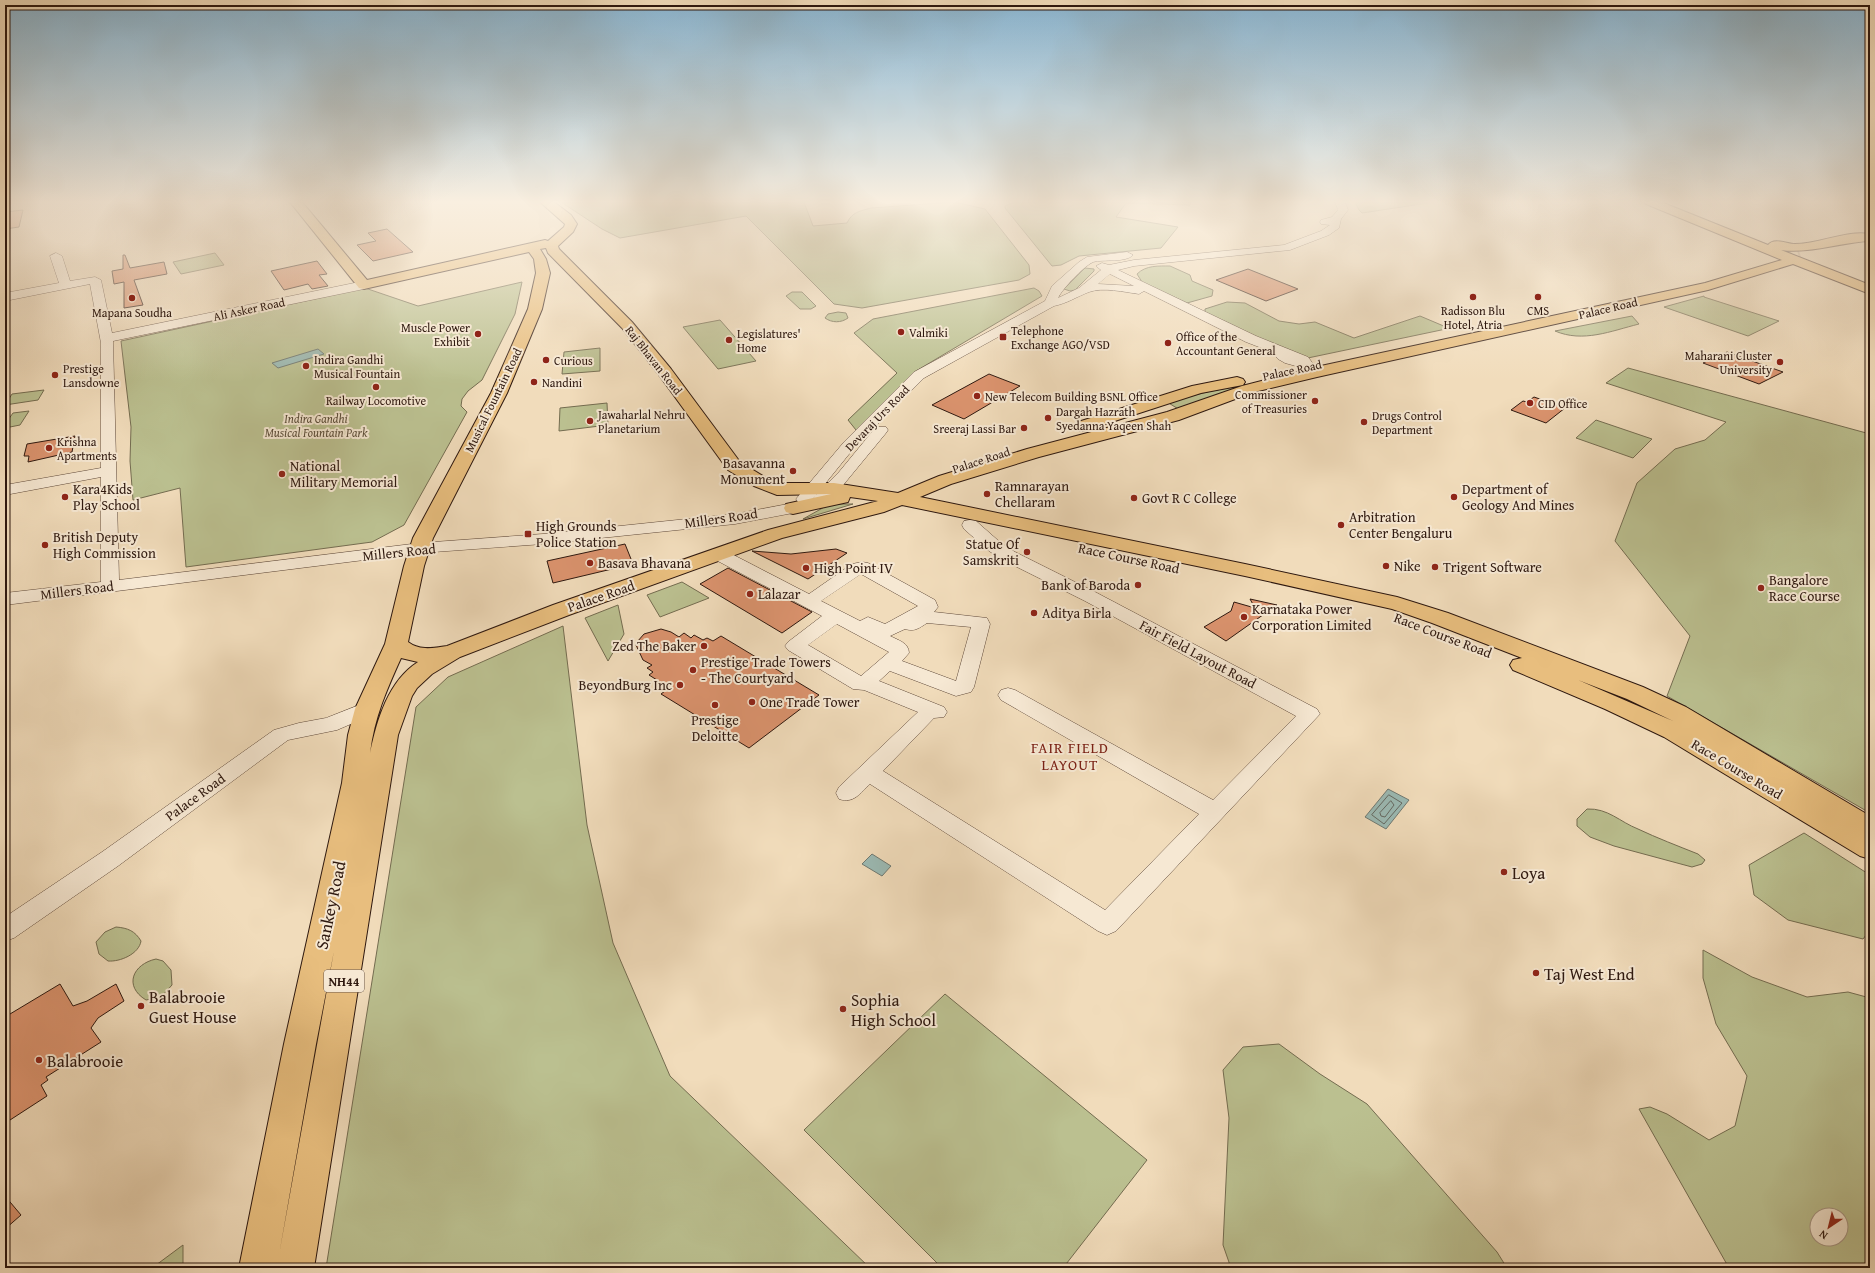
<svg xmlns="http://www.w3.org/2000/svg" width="1875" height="1273" viewBox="0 0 1875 1273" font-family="'Gentium Book Plus',serif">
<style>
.green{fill:#bbc090;stroke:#746c50;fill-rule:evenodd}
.water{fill:#9bbab4;stroke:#6f7972}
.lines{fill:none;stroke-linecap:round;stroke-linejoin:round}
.shore{stroke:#646962;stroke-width:1}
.building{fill:#db936e;stroke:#2e180f}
.major-tunnel{stroke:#cab599;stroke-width:13;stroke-dasharray:13 6;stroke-linecap:butt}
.minor-casing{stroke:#5f493a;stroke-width:1}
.major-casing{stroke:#2e180f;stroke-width:2}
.minor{fill:#f6e8d3;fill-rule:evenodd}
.major{fill:#e8be7e;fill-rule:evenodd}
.poi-dot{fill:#8f2418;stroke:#f6e8d3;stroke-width:1.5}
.labels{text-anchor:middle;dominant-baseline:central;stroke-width:4;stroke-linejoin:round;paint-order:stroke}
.far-street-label{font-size:12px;fill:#2e180f;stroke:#f6e8d3}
.far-poi-label{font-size:12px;fill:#2e180f;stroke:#f6e8d3;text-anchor:start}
.far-park-label{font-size:12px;font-style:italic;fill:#584a36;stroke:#f6e8d3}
.shield{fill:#f6e8d3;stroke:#6a564a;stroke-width:1}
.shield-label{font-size:13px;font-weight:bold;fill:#2e180f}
.poi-label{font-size:14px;fill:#2e180f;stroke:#f6e8d3;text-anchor:start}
.street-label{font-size:14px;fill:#2e180f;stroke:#f6e8d3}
.neighbourhood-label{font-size:15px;letter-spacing:1px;fill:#7a1f14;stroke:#f6e8d3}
.near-poi-label{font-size:17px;fill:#2e180f;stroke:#f6e8d3;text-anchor:start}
.near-street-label{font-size:17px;fill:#2e180f;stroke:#f6e8d3}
</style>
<rect width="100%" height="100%" fill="#f1dcbb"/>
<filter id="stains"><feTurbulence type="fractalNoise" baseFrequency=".005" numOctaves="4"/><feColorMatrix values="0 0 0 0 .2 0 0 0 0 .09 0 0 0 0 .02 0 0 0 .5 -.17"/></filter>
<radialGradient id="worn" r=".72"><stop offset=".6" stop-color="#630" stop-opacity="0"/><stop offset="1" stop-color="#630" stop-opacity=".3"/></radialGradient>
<path class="green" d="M 561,202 L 804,202 L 813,226 L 847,223 C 852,212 860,211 871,208 L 954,202 L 985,209 L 1029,265 L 1030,274 L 1019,280 L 862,308 L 834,304 L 746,216 L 620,238 L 602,229 Z
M 1015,202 L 1191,202 L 1190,205 L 1126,203 L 1116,217 L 1178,227 L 1161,248 L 1079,256 L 1061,265 L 1052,266 L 1005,208 L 1005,206 Z
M 1355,202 L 1426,202 L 1428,203 L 1362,213 L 1359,210 Z
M 215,253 L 224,265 L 181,274 L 173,262 Z
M 1170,266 L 1190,275 L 1192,281 L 1213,290 L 1212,296 L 1187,303 L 1142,282 L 1137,274 C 1146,265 1159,266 1170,266 Z
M 1085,268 L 1094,269 L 1094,271 L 1075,290 L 1070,291 L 1064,289 Z
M 522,282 L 515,314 L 482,380 L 468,391 L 462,399 L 461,406 L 467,412 L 404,525 L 372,542 L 186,567 L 180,488 L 133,500 L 130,461 L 131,427 L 121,341 L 365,288 L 418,306 Z
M 1034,288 L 1039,291 L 1042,296 L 916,371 L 856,430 L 848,420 L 897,373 L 854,333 L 873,319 Z
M 792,292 L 802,292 L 816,306 L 811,309 L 800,309 L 786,296 Z
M 1704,296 L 1704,297 L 1779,321 L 1748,336 L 1664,307 Z
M 1227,302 L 1245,303 L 1279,321 L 1299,324 L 1315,322 L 1354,338 L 1420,316 L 1446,327 L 1446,329 L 1303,359 L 1205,312 L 1205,309 Z
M 838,312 L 846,313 L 848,318 C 841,323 832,323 825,318 L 828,314 Z
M 1632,316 L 1639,324 C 1611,331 1583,343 1555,331 Z
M 720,320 L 756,361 L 718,369 L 683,327 Z
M 600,348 L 600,371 L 562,374 L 564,352 Z
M 1628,368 L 1870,434 L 1870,813 L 1667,696 L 1690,636 L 1615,541 L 1637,483 L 1675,449 L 1705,440 L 1726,422 L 1606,383 Z
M 1245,385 L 1180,410 L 1167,402 L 1211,391 Z
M 44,390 L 38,400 L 5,405 L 12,394 Z
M 607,403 L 608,425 L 559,431 L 560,408 Z
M 29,411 L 20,425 L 5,428 L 5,420 L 8,420 L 13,413 Z
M 1596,420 L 1652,439 L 1633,458 L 1576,438 Z
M 842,504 L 853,504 L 803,519 L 828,505 Z
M 682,582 L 709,598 L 660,617 L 647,595 Z
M 618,605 L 624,634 L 608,661 L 585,618 Z
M 563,626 L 587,825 L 613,943 L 670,1076 L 870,1268 L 326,1268 L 416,707 L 448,677 Z
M 1587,809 C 1608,808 1620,822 1638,829 C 1657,838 1678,846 1698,854 L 1705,860 L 1702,864 L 1692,867 L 1614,846 L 1590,837 L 1577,826 L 1577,819 Z
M 1804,833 L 1870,875 L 1870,930 L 1863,939 L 1788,920 L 1754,895 L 1749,865 Z
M 116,927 C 128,928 135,931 141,941 C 139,954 120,962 108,961 L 99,954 L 96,942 L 105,932 Z
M 1703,950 L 1752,977 L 1807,997 L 1848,992 L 1870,998 L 1870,1268 L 1729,1268 L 1639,1109 L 1650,1107 L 1667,1114 L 1709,1140 L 1735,1126 L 1747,1076 L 1716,1024 L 1703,978 ZM 1817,1215 L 1841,1215 L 1841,1239 L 1817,1239 Z
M 156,959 L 163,961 L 171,970 L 172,985 L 161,997 L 146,1000 C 123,986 133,964 156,959 Z
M 945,994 L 1147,1160 L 1063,1268 L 942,1268 L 804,1130 Z
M 1279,1044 L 1320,1074 L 1367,1104 L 1497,1252 L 1507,1268 L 1231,1268 L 1223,1245 L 1229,1118 L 1223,1070 L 1243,1047 Z
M 183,1245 L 183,1268 L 152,1268 Z"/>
<path class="water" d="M 318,349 L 324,354 L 278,368 L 272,363 Z
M 1388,789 L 1409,800 L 1386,829 L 1365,817 Z
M 872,854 L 891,866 L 882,876 L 862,864 Z"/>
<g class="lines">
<path class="shore" d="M 1389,795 L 1402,803 L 1384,824 L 1372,815 Z
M 1391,801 L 1394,805 L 1385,817 L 1381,816 L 1380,813 Z"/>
</g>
<path class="building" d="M 23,210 L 19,227 L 5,229 L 5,212 Z
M 387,229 L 413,252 L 373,261 L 357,245 L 376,241 L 368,233 Z
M 123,255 L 125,255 L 130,268 L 164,262 L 167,274 L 134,280 L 143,305 L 124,308 L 124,282 L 114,284 L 112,271 L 123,269 Z
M 317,261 L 327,274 L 319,275 L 328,286 L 312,289 L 308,284 L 284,290 L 271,271 Z
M 1248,269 L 1298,289 L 1266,301 L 1216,280 Z
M 1727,352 L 1783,372 L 1759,384 L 1703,363 Z
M 989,374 L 1020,386 L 964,419 L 932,405 Z
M 1534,397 L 1565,408 L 1546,423 L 1511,410 L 1523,401 L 1527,402 Z
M 75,436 L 72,452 L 28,462 L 29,456 L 24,456 L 27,444 Z
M 625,544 L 633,564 L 553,583 L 547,561 Z
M 836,549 L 847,553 L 808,579 L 752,551 L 791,554 Z
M 728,568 L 812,612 L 782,633 L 700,584 Z
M 1250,599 L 1277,605 L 1226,641 L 1204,627 L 1231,611 L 1234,602 L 1255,608 Z
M 661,629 L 671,632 L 679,637 L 684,633 L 691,638 L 694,635 L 703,640 L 707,638 L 713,641 L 721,636 L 819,695 L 749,748 L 661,694 L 665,691 L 654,683 L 657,680 L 649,675 L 653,672 L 647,668 L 652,665 L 643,660 L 636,645 L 637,642 L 644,634 Z
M 60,984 L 73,1006 L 87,1001 L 116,984 L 124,1001 L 98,1018 L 91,1028 L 101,1042 L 46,1077 L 48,1080 L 41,1085 L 47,1096 L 10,1120 L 5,1112 L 5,1017 Z
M 5,1196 L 21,1215 L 5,1229 Z"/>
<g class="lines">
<path class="major-tunnel" d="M 1780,260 L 1800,254"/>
<g class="minor-casing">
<path id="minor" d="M 1335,202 L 1345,202 L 1348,210 L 1341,219 L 1339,228 L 1329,235 L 1290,250 L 1134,266 L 1118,270 L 1256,336 L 1308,357 L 1314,365 L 1312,368 L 1303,368 L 1285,363 L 1278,359 L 1272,352 L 1246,342 L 1144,291 L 1139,294 C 1124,292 1103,287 1089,292 C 1076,297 1068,303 1054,306 L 924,378 L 854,448 L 816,495 L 839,472 L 876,427 L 886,427 L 888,430 L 886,433 L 835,495 C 828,501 825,505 815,502 L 813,499 L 815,496 C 810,503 807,505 798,502 L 796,499 L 844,442 L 914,372 L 1045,301 L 1052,286 L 1079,262 L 1087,257 L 1127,252 L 1133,255 C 1126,263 1103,259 1093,262 C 1083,267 1063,288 1058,298 L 1079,288 L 1101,270 L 1096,266 L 1102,263 L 1109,265 L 1134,260 L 1284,245 L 1321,231 L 1330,225 L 1321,224 L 1320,222 L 1321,220 L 1332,217 L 1338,210 ZM 1110,274 L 1134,286 L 1098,284 Z
M 56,253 L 62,256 L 70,281 L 95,277 L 101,280 L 112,333 L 364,281 L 370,285 L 364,289 L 113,341 L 119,580 L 420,543 L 543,534 L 735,514 L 793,503 L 799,505 L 801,508 L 799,511 L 793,513 L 735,524 L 543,544 L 420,553 L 5,605 L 5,593 L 101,582 L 101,477 L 5,495 L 5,485 L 101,468 L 101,343 L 90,284 L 5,301 L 5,293 L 59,283 L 50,256 Z
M 970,520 L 976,521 L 1001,543 L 1015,552 L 1097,593 L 1317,709 L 1320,714 L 1116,931 L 1107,935 L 1098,931 L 870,784 C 860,793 854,804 839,799 L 836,793 L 839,787 L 918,712 L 864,690 L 853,689 L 788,650 L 785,646 L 788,642 L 822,616 L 712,558 L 709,554 L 712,550 L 718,549 L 724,550 L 809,594 L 852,564 L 862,562 L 868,563 L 935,600 L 938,607 L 934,612 L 987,618 L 990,624 L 974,687 L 971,692 L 956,696 L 890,671 L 879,681 L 944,707 L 947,712 L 944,717 L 934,718 L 883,771 L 1105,910 L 1199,814 L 1001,700 L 998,695 L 1001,690 L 1008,688 L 1015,690 L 1213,800 L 1296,716 L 1085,601 L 1003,560 L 989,551 L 964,529 L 962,525 L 964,521 ZM 861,574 L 918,606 L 885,624 L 868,617 L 860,621 L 821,601 ZM 927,623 L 971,627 L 956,681 L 902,661 L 909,653 C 909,643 898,640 890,636 L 905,629 C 915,632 919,628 927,623 ZM 837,624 L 889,652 L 861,676 L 808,645 Z
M 367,702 L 374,704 L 377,709 L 374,714 L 337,730 L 288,740 L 118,866 L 14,938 L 5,941 L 5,917 L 102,852 L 274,730 L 299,723 L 326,718 Z"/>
</g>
<g class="major-casing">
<path id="major" d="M 290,202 L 302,202 L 367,280 L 545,240 L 548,241 L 564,227 L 565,224 L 540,202 L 554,202 L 571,215 L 577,224 L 573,232 L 558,246 L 559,249 L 632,322 L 671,369 L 740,462 L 766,478 L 779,483 L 834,483 L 898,493 L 939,476 L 1027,449 L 1167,412 L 1242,386 L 1316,367 L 1705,283 L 1782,260 L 1646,204 L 1644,202 L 1661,202 L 1768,245 C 1774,237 1787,244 1795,244 C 1820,244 1845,230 1870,234 L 1870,240 L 1868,241 C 1840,243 1807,254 1781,250 L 1870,285 L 1870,294 L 1793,264 L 1708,290 L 1317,377 L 1254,392 L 1179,420 L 1039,457 L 951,484 L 920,497 L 1245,564 L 1397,597 L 1448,613 L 1643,687 L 1686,707 L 1870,816 L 1870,859 L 1860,856 L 1664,737 L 1605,709 L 1513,670 L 1510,665 L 1513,660 L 1522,658 L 1432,623 L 1392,609 L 1245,576 L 902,505 L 884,512 L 782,538 L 569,615 L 460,657 L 432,674 L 417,688 L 412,696 L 398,735 L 314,1268 L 239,1268 L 284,1044 L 342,783 L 348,735 L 355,709 L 385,644 L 404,566 L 413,538 L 491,393 L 528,309 L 536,273 L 534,259 L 529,252 L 364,289 L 359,288 ZM 546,248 L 548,253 L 622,328 L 659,375 L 728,470 L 754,486 L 777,495 L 831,494 L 786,504 L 784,508 L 786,512 L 793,514 L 848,502 L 850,497 L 878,501 L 768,530 L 553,605 L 447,646 C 433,648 420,651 408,642 L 424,566 L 433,538 L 507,393 L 542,309 L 550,273 L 546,259 L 540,249 ZM 401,658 L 418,662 C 388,681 377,720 370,753 C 374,718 387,689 401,658 ZM 1578,680 L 1627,699 L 1673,721 ZM 334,951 L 279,1255 L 316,1044 Z
M 1237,377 L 1243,379 L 1245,382 L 1243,385 L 1201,393 L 1084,431 L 1078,430 L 1076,426 L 1078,422 L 1192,386 Z"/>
</g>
<use href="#minor" class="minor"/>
<use href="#major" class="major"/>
</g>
<linearGradient id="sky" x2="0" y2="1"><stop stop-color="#89b6d3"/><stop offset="0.53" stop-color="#f9efe0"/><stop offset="1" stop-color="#f9efe0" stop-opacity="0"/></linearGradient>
<rect width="1875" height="381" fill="url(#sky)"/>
<g class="poi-dot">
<circle cx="1473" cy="297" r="4"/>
<circle cx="1538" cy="297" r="4"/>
<circle cx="132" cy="298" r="4"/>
<circle cx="901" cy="332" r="4"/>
<circle cx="478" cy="334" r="4"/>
<rect x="999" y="333" width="8" height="8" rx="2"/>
<circle cx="729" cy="340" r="4"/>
<circle cx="1168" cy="343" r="4"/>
<circle cx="546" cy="360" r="4"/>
<circle cx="1780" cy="362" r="4"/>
<circle cx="306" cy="366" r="4"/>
<circle cx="55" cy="375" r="4"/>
<circle cx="534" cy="382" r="4"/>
<circle cx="376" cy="387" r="4"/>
<circle cx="977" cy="396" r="4"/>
<circle cx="1315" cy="401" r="4"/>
<circle cx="1530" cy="403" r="4"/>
<circle cx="1048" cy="418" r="4"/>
<circle cx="590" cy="421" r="4"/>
<circle cx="1364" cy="422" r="4"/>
<circle cx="1024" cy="428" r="4"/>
<circle cx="49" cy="448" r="4"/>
<circle cx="793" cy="471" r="4"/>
<circle cx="282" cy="474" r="4"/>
<circle cx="987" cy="494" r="4"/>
<circle cx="65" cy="497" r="4"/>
<circle cx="1454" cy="497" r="4"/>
<circle cx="1134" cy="498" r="4"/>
<circle cx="1341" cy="525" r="4"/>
<rect x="524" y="530" width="8" height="8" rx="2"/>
<circle cx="45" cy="545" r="4"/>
<circle cx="1027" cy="552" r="4"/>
<circle cx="590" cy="563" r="4"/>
<circle cx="1386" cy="566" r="4"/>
<circle cx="1435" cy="567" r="4"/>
<circle cx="806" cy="568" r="4"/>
<circle cx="1138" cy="585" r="4"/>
<circle cx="1761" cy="588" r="4"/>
<circle cx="750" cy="594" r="4"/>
<circle cx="1034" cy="613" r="4"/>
<circle cx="1244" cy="617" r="4"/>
<circle cx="704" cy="646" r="4"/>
<circle cx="693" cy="670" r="4"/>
<circle cx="680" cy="685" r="4"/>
<circle cx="752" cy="702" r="4"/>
<circle cx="715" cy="705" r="4"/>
<circle cx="1504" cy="872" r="4"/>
<circle cx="1536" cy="973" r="4"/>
<circle cx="141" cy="1006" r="4"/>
<circle cx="843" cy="1009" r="4"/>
<circle cx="39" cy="1060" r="4"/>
</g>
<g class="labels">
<g class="far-street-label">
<text transform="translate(1608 308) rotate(-13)">Palace Road</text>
<text transform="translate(249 309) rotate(-12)">Ali Asker Road</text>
<text transform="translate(654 360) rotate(52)">Raj Bhavan Road</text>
<text transform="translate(1292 370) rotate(-12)">Palace Road</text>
<text transform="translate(493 400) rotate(-64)">Musical Fountain Road</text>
<text transform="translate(877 418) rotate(-46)">Devaraj Urs Road</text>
<text transform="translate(981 460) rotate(-18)">Palace Road</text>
</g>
<g class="far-poi-label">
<text x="1473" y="310" text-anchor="middle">Radisson Blu<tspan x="1473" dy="14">Hotel, Atria</tspan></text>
<text x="1538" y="310" text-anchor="middle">CMS</text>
<text x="132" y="312" text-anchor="middle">Mapana Soudha</text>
<text x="470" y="327" text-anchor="end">Muscle Power<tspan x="470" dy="14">Exhibit</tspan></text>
<text x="1011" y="330">Telephone<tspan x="1011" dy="14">Exchange AGO/VSD</tspan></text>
<text x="909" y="332">Valmiki</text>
<text x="737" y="333">Legislatures'<tspan x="737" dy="14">Home</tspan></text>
<text x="1176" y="336">Office of the<tspan x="1176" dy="14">Accountant General</tspan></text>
<text x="1772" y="355" text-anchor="end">Maharani Cluster<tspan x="1772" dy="14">University</tspan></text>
<text x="314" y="359">Indira Gandhi<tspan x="314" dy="14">Musical Fountain</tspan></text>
<text x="554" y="360">Curious</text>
<text x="63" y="368">Prestige<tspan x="63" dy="14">Lansdowne</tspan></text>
<text x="542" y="382">Nandini</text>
<text x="1307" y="394" text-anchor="end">Commissioner<tspan x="1307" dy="14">of Treasuries</tspan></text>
<text x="985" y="396">New Telecom Building BSNL Office</text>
<text x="376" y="400" text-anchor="middle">Railway Locomotive</text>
<text x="1538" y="403">CID Office</text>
<text x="1056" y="411">Dargah Hazrath<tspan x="1056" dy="14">Syedanna Yaqeen Shah</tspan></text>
<text x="598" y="414">Jawaharlal Nehru<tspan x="598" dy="14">Planetarium</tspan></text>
<text x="1372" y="415">Drugs Control<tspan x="1372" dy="14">Department</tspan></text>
<text x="1016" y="428" text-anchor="end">Sreeraj Lassi Bar</text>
<text x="57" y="441">Krishna<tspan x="57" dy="14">Apartments</tspan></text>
</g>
<g class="far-park-label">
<text x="316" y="418">Indira Gandhi<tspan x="316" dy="14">Musical Fountain Park</tspan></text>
</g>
<rect class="shield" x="324" y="970" width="40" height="22" rx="3"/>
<g class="shield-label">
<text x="344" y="981">NH44</text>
</g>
<g class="poi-label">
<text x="785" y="463" text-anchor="end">Basavanna<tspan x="785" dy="16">Monument</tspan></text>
<text x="290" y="466">National<tspan x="290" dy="16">Military Memorial</tspan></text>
<text x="995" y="486">Ramnarayan<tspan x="995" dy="16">Chellaram</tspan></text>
<text x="73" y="489">Kara4Kids<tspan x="73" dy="16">Play School</tspan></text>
<text x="1462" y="489">Department of<tspan x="1462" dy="16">Geology And Mines</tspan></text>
<text x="1142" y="498">Govt R C College</text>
<text x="1349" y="517">Arbitration<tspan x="1349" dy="16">Center Bengaluru</tspan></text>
<text x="536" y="526">High Grounds<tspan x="536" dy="16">Police Station</tspan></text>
<text x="53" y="537">British Deputy<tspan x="53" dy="16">High Commission</tspan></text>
<text x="1019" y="544" text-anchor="end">Statue Of<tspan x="1019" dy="16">Samskriti</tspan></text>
<text x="598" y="563">Basava Bhavana</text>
<text x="1394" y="566">Nike</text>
<text x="1443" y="567">Trigent Software</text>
<text x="814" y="568">High Point IV</text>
<text x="1769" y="580">Bangalore<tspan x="1769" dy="16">Race Course</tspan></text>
<text x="1130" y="585" text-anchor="end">Bank of Baroda</text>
<text x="758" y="594">Lalazar</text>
<text x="1252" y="609">Karnataka Power<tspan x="1252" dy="16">Corporation Limited</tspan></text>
<text x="1042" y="613">Aditya Birla</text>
<text x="696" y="646" text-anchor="end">Zed The Baker</text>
<text x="701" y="662">Prestige Trade Towers<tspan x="701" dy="16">- The Courtyard</tspan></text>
<text x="672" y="685" text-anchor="end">BeyondBurg Inc</text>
<text x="760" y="702">One Trade Tower</text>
<text x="715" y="720" text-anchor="middle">Prestige<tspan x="715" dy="16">Deloitte</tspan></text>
</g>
<g class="street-label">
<text transform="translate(721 518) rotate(-8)">Millers Road</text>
<text transform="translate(399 552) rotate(-6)">Millers Road</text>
<text transform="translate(1129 558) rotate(12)">Race Course Road</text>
<text transform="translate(77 590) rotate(-7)">Millers Road</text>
<text transform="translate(601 596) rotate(-19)">Palace Road</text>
<text transform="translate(1443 635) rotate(21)">Race Course Road</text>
<text transform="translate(1198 654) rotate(28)">Fair Field Layout Road</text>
<text transform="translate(1737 769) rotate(31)">Race Course Road</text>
<text transform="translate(195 797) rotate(-36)">Palace Road</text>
</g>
<g class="neighbourhood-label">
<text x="1070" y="747">FAIR FIELD<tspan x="1070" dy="17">LAYOUT</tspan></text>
</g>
<g class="near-poi-label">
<text x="1512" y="872">Loya</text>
<text x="1544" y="973">Taj West End</text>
<text x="149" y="996">Balabrooie<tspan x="149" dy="20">Guest House</tspan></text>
<text x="851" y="999">Sophia<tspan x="851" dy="20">High School</tspan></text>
<text x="47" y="1060">Balabrooie</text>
</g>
<g class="near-street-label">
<text transform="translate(330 905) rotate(-78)">Sankey Road</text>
</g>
</g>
<rect width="1875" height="1273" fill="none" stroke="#f1dcbb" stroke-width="20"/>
<rect x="6" y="6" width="1863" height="1261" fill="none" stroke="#2e180f" stroke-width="2"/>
<rect x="10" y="10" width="1855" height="1253" fill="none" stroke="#2e180f"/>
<g transform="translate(1829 1227) rotate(215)"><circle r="19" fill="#f6e8d3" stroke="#a69585"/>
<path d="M0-3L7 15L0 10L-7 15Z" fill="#8f2418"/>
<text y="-6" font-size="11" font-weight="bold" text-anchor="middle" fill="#2e180f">N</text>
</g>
<rect width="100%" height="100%" filter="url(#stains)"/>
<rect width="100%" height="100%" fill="url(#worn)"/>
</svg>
